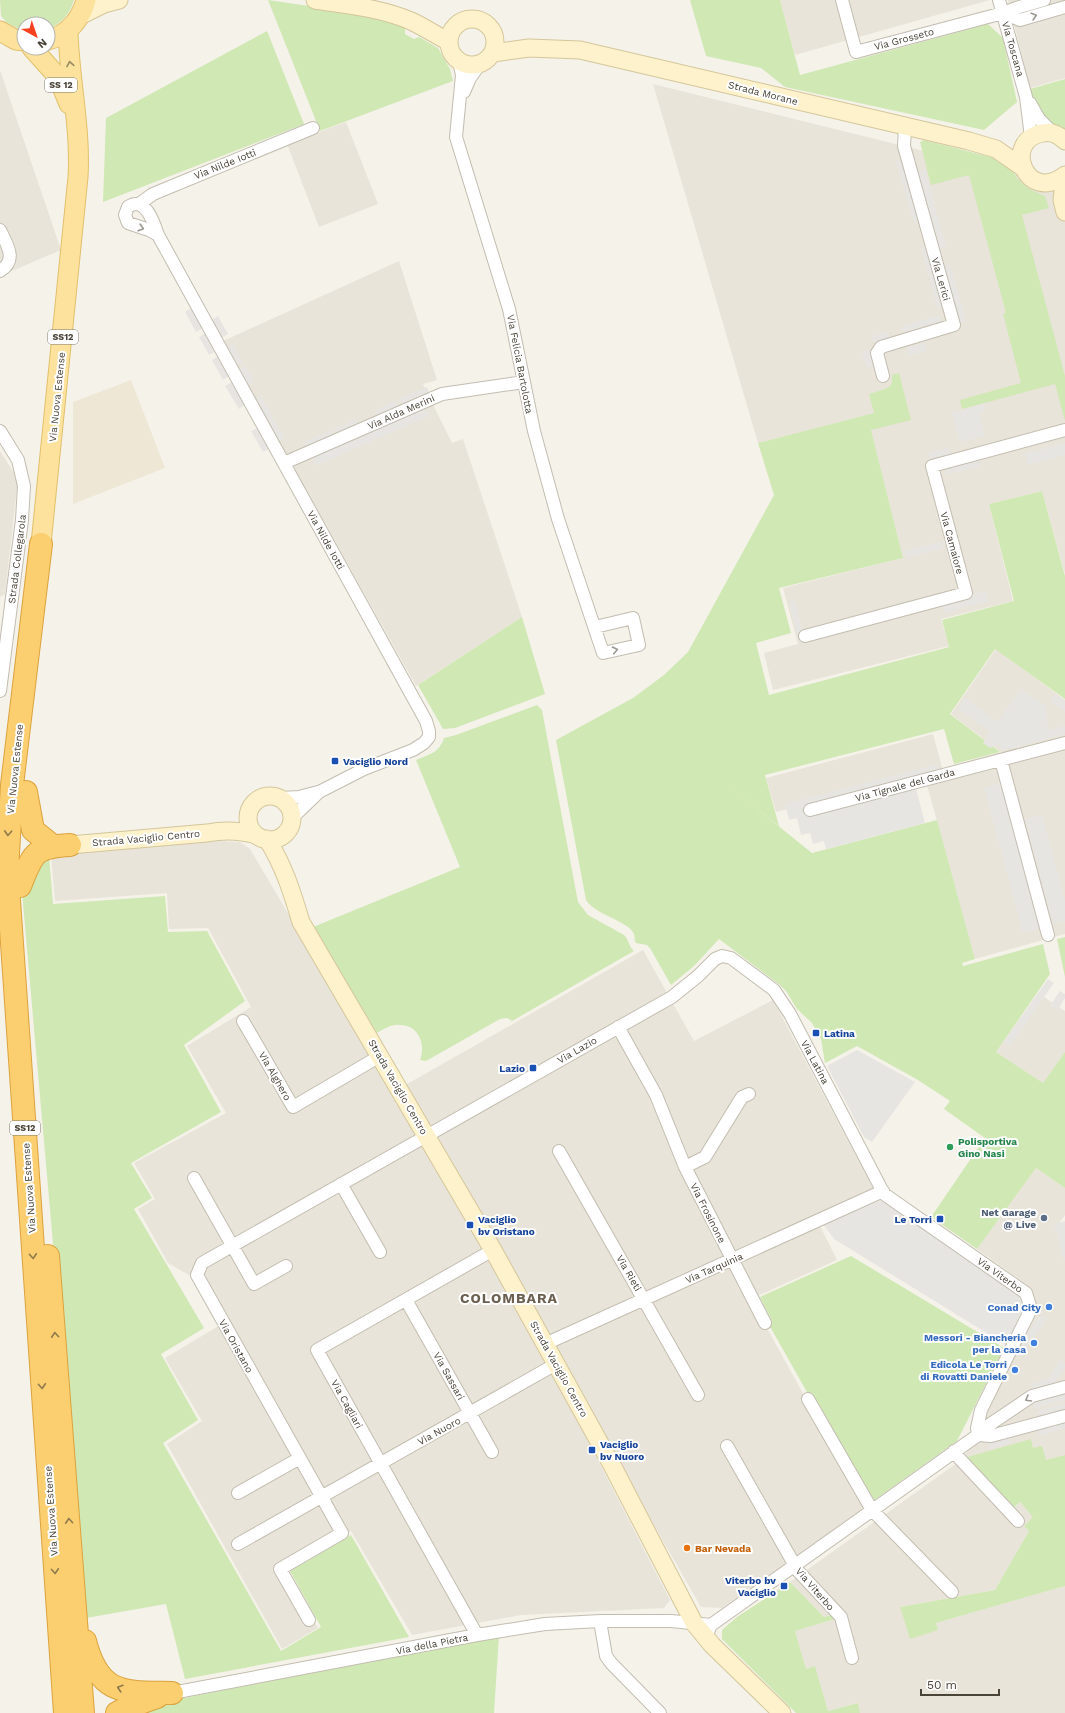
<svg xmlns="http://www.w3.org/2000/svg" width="1065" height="1713" viewBox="0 0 1065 1713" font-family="'Work Sans',sans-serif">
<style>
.residential{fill:#e9e4d9}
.education{fill:#eee7d5}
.green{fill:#d0e8b4}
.parking{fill:#e7e5e2}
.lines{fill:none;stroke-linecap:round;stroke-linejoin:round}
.street-casing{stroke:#c3bdb0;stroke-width:14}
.secondary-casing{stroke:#d4c69a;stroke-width:19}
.primary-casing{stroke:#e2c06b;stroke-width:21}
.highway-casing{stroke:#dca33e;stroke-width:24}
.street{stroke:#fff;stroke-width:12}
.secondary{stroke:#fef2cc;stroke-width:17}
.primary{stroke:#fce29c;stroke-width:19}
.highway{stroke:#fbce6f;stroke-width:22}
.oneway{stroke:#9b9892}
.oneway2{stroke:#9a8b65}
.oneway3{stroke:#907b4e}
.transit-dot{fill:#1a4fb4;stroke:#fff;stroke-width:1.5}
.leisure-dot{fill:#2e9e5b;stroke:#fff;stroke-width:1.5}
.service-dot{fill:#5c6f8a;stroke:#fff;stroke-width:1.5}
.shop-dot{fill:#3f7fe0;stroke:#fff;stroke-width:1.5}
.food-dot{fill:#e8710a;stroke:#fff;stroke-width:1.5}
.labels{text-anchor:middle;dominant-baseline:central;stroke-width:4;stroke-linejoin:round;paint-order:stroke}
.shield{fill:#fff;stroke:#807b74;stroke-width:1}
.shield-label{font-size:9px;font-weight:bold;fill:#494338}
.street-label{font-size:10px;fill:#494338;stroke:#fff}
.transit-label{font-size:10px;font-weight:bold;fill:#164399;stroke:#fff;text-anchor:start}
.leisure-label{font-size:10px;font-weight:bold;fill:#27864d;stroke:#fff;text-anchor:start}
.service-label{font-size:10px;font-weight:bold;fill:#4e5e75;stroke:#fff;text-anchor:end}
.shop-label{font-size:10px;font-weight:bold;fill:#366cbe;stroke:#fff;text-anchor:end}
.food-label{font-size:10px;font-weight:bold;fill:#c56008;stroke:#fff;text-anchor:start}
.district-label{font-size:14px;font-weight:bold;letter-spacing:1px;fill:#6c6150;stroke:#fff}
</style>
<rect width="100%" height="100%" fill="#f5f2ea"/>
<path class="residential" d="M 780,0 L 990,0 L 795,55 Z
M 1008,0 L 1065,0 L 1065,78 L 1030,88 Z
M 0,70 L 61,250 L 0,276 Z
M 653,84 L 1065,186 L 1065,574 L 1042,491 L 989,504 L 1013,601 L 941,619 L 949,646 L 773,690 L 764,653 L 798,644 L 783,588 L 903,558 L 867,415 L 758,443 Z
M 346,122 L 378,204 L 319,227 L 287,144 Z
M 399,261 L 437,380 L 423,384 L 452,443 L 463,439 L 522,617 L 416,686 L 223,341 Z
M 0,451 L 18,479 L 5,594 L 0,597 Z
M 996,649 L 1065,700 L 1065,934 L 975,959 L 924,774 L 776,812 L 766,778 L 933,734 L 945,778 L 1011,760 L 951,714 Z
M 216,841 L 240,842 L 250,849 L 427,1148 L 584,1433 L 670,1600 L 664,1608 L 521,1615 L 412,1635 L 351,1531 L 285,1569 L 318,1628 L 282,1649 L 167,1444 L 202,1421 L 165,1358 L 220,1325 L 194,1278 L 168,1263 L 138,1209 L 155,1199 L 134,1163 L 226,1113 L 187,1046 L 251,1007 L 208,928 L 169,929 L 167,893 L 55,901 L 51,855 Z
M 643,950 L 694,1041 L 773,1000 L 873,1188 L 815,1216 L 837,1260 L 751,1299 L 866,1508 L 722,1608 L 701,1607 L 402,1087 Z
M 1038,993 L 1065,1011 L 1065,1052 L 1043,1083 L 996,1052 Z
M 1036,1168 L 1065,1188 L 1065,1215 L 1060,1222 L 1065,1244 L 1065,1455 L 1046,1460 L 1033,1448 L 1031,1439 L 1013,1509 L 1020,1502 L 1034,1517 L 1024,1526 L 1029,1531 L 995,1590 L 900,1607 L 938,1630 L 936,1623 L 1065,1586 L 1065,1713 L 860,1713 L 857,1703 L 828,1711 L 815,1667 L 806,1669 L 795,1631 L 835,1619 L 833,1614 L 824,1617 L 790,1582 L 964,1458 L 1037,1307 L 1032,1289 L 977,1249 Z"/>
<path class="education" d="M 131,380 L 165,468 L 73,504 L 73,402 Z"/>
<path class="green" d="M 0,0 L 74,0 C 70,14 61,24 48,29 L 48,24 L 24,24 L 24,31 L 7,23 L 1,16 Z
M 268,0 L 384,17 L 405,27 L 405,34 L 414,39 L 419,37 L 438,48 L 450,69 L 453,81 L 320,131 Z
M 690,0 L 780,0 L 800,75 L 988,24 L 1003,38 L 1017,102 L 984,130 L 785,87 L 761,68 L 706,56 Z
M 267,31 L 304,124 L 103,202 L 106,118 Z
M 1065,79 L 1065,132 C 1041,120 1037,115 1030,89 Z
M 924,140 L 1002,160 C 1011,166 1012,171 1018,179 C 1026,188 1035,192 1045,196 L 1049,208 L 1022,215 L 1065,376 L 1065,421 L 1055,384 L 962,409 L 960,400 L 1021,383 L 1003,314 L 1006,313 L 969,175 L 931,185 L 920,142 Z
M 899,373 L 911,420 L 871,430 L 903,558 L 779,588 L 791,633 L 756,643 L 769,695 L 949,647 L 942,620 L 1014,601 L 989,504 L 1042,491 L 1065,576 L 1065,699 L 995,649 L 950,714 L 1000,752 L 954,764 L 944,729 L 765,775 L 779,826 L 714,774 L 703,753 L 714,774 L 812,853 L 937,820 L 975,959 L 962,963 L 963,966 L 1043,944 L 1050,974 L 996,1052 L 1043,1083 L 1065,1052 L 1065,1188 L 1036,1168 L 977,1249 L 931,1217 L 985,1138 L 944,1109 L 950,1101 L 918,1080 L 857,1046 L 825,1063 L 821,1039 L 812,1023 L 797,1009 L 786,991 L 780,985 L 719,939 L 694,966 L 671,985 L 650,948 L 647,945 L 636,943 C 634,939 635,937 634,934 C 629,921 595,915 586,900 L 556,740 L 633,698 L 664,675 L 688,652 L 774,495 L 758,443 L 874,413 L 869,394 L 885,389 L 890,386 L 892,382 L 892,375 Z
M 522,617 L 545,694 L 455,728 L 443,729 L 418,685 Z
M 537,705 L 542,710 L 578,902 L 588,915 L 624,935 C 629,939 628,946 634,951 L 512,1021 L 507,1018 L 500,1019 L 426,1061 L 420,1060 C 426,1045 419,1025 400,1025 C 392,1024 384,1029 377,1033 L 313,927 L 460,867 L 416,760 C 430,754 439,753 444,738 L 456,735 Z
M 49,855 L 53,904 L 165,896 L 168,932 L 207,931 L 245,1001 L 184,1045 L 221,1112 L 131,1163 L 152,1198 L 134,1209 L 204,1328 L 161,1354 L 198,1420 L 163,1443 L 281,1651 L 321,1627 L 290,1571 L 351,1535 L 409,1637 L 185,1679 L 166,1604 L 86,1618 L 22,892 L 31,864 Z
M 1065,937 L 1065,977 L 1057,939 Z
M 851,1256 L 1004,1348 L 957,1441 L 873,1501 L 812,1393 L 808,1394 L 768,1323 L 772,1321 L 760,1297 Z
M 1031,1439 L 1033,1448 L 1042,1446 L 1046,1460 L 1065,1455 L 1065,1586 L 936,1623 L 938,1630 L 910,1639 L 900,1607 L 995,1590 L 1029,1531 L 1024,1526 L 1033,1517 L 1020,1502 L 1012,1509 L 964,1458 Z
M 790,1582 L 824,1617 L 834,1614 L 835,1619 L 795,1631 L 806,1669 L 815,1666 L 828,1711 L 858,1703 L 860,1713 L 796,1713 L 722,1639 L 722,1630 L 737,1617 Z
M 499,1636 L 494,1713 L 128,1713 L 179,1699 Z"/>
<path class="parking" d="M 903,160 L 920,221 L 914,223 L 896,162 Z
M 925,170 L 946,247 L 939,249 L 918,172 Z
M 928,245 L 944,305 L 937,307 L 921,247 Z
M 950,265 L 966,321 L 959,323 L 943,266 Z
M 192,308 L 203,328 L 196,332 L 185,312 Z
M 939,315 L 941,321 L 903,332 L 902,326 Z
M 218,316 L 228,334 L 221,338 L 211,320 Z
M 888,331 L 890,337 L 874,343 L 871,337 Z
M 206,333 L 216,351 L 209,355 L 199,337 Z
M 925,342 L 927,351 L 908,356 L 906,348 Z
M 233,344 L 243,362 L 236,366 L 226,348 Z
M 870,350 L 874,366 L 866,368 L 862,352 Z
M 218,356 L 229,376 L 223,380 L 212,360 Z
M 245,366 L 254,381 L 247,385 L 238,370 Z
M 232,382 L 245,405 L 239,409 L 225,386 Z
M 427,387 L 430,394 L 403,406 L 400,398 Z
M 261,396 L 284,438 L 279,441 L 256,398 Z
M 396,400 L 399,407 L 378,417 L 375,410 Z
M 984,404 L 985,411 L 979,413 L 985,436 L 960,442 L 952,413 Z
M 425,408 L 429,416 L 315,466 L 312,457 Z
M 356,419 L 360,425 L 338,435 L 335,429 Z
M 258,428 L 269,449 L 263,452 L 251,431 Z
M 332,430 L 335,436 L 307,448 L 304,442 Z
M 1065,443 L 1065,455 L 1028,465 L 1025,454 Z
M 949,447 L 951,455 L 930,461 L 928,453 Z
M 978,459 L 980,466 L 947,475 L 945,467 Z
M 941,541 L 943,548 L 907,558 L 905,551 Z
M 986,591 L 988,601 L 944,613 L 941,603 Z
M 795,601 L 803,632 L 797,634 L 789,603 Z
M 1021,689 L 1046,706 L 1048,730 L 1065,726 L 1065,734 L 1002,751 L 1000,744 L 990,748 L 983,743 L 990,732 L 958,709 L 965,698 L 998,722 Z
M 1056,694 L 1065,701 L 1065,712 L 1050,701 Z
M 937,764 L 940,774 L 914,781 L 925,823 L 826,849 L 824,841 L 813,844 L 810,833 L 801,835 L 797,818 L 789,820 L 785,804 Z
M 1002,783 L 1041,928 L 1023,933 L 984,788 Z
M 1042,815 L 1065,901 L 1065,921 L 1053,924 L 1025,819 Z
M 1048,979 L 1054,983 L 1010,1046 L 1004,1042 Z
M 1060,991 L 1065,994 L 1065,998 L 1057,1011 L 1050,1006 Z
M 857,1050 L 915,1082 L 872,1142 L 864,1137 L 827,1066 Z
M 882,1200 L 1020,1295 L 1023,1308 L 1006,1345 L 834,1239 L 823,1224 Z
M 1065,1221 L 1065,1260 L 1064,1261 L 1054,1224 Z
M 1041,1315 L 1047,1319 L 1024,1350 L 1018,1346 Z
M 1060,1360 L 1065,1363 L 1065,1368 L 1053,1386 L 1033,1392 L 1031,1384 L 1048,1379 Z
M 1065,1392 L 1065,1400 L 1034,1408 L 1032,1401 Z
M 1065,1403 L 1065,1411 L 1039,1418 L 1037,1411 Z
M 1065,1421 L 1065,1428 L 1039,1436 L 1037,1429 Z
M 1009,1436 L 1011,1443 L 990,1449 L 988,1442 Z"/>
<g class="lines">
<g class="street-casing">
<path id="street" d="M 842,0 L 856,52 L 1003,13 L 1016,8 L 1044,0
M 999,0 L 1026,97 L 1031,137
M 1003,13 L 1020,20 L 1065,7
M 459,61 L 462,75 L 456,137 L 509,309 L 534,431 L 558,519 L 603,653 L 639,645 L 633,618 L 595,627
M 464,92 L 470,78 L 480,64
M 1030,103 L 1039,119 L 1053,133
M 139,204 L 153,194 L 313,128
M 0,230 C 7,245 18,260 0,271
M 158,235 L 149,230 L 128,223 L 125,215 L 128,207 C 145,195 154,223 158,235 L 426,721 L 429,731 L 429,737 L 424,743 L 413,750 L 364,769 L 319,792 L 291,819
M 883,376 L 877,353 L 881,347 L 954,325 L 904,146 L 905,127
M 0,431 L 18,460 L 24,486 L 22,520 L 0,691
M 284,463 L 442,394 L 524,382
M 805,636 L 966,593 L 932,466 L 1065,430
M 1001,760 L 1048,935
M 280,798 L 299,797 L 318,792
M 810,810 L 1065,743
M 243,1021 L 293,1107 L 380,1056
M 618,1027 L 656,1095 L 685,1167 L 765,1323
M 559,1151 L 698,1395
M 685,1167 L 705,1157 L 742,1097 L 749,1094
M 194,1178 L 254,1284 L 286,1266
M 341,1184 L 380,1252
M 406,1300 L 492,1452
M 545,1344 L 883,1191
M 808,1399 L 872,1510 L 952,1592
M 978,1435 L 991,1436 L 1065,1416
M 727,1446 L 798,1571 L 841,1617 L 852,1658
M 954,1451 L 959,1458 L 1018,1521
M 238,1493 L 300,1458
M 238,1544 L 556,1364
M 309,1620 L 280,1569 L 342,1533 L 197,1275 L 202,1263 L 672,997 L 698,976 L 715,959 L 722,956 L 731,958 L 774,990 L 790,1014 L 884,1194 L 1026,1293 L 1031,1309 L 981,1410 L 977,1428 L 978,1435
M 600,1621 L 606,1656 L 611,1663 L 660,1713
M 708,1632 L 711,1625 L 978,1435 L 986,1427 L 1032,1396 L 1065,1387
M 477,1635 L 317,1350 L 493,1250
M 172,1693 L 477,1635 L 545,1624 L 600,1621 L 671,1621 L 711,1625"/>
</g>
<g class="secondary-casing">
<path id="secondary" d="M 315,0 C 347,5 381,8 411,21 C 424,27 436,35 449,42
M 80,16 L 104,4 L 119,0
M449 42a23 23 0 1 1 46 0a23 23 0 1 1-46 0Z
M 493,53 L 529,48 L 580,50 L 969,141 L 996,149 L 1022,167
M 1065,141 C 1059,135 1051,131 1043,133 C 1001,140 1026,205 1065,175
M 1065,175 L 1062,200 L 1065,212
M248 818a22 22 0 1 1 44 0a22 22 0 1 1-44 0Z
M 267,839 C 284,866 292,892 301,922 L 493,1250 L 613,1467 L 694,1623 L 712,1645 L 782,1713
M 70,845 L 207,833 C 224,830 239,830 256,835"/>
</g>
<g class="primary-casing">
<path id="primary" d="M 0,31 L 16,40 L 24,41
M 48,40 C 68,35 81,19 86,0
M 32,48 L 58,77 L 69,104
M 41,544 L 78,177 C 81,127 69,79 68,30"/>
</g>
<g class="highway-casing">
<path id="highway" d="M 41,544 L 12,785 L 7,871 L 65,1713
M 26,792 L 33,830 L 53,846
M 20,886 C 33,854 33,847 70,845
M 48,1256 L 83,1713
M 85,1641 C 99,1696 124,1692 172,1693
M 117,1713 L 126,1708 L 157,1697"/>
</g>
<use href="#street" class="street"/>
<use href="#secondary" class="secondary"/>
<use href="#primary" class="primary"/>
<use href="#highway" class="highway"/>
</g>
<defs><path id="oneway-chevron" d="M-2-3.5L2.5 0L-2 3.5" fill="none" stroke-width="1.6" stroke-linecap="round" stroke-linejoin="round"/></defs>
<g class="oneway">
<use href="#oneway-chevron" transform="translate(1034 16) rotate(-16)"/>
<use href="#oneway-chevron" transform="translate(141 228) rotate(16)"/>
<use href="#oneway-chevron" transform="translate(615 650) rotate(-12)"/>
<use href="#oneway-chevron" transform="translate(1028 1399) rotate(149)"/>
</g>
<use class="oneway2" href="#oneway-chevron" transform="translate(70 64) rotate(-100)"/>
<g class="oneway3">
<use href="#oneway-chevron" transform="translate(8 833) rotate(93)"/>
<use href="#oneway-chevron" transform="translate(33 1256) rotate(86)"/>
<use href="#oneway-chevron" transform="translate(55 1335) rotate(-94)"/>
<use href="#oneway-chevron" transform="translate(42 1386) rotate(86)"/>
<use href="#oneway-chevron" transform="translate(69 1521) rotate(-94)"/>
<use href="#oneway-chevron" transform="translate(55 1571) rotate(86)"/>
<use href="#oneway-chevron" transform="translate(120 1688) rotate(-162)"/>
</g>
<g class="transit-dot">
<rect x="331" y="757" width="8" height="8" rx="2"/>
<rect x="812" y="1029" width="8" height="8" rx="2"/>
<rect x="529" y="1064" width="8" height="8" rx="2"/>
<rect x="936" y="1215" width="8" height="8" rx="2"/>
<rect x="466" y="1221" width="8" height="8" rx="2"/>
<rect x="588" y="1446" width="8" height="8" rx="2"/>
<rect x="780" y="1582" width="8" height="8" rx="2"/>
</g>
<circle class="leisure-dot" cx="950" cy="1147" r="4"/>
<circle class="service-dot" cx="1044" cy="1218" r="4"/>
<g class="shop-dot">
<circle cx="1049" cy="1307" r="4"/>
<circle cx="1034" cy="1343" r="4"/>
<circle cx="1015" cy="1370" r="4"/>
</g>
<circle class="food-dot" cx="687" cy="1548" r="4"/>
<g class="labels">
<g class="shield">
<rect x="45" y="78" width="32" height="14" rx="3"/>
<rect x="48" y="330" width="30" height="14" rx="3"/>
<rect x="10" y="1121" width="30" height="14" rx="3"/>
</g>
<g class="shield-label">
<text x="61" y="85">SS 12</text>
<text x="63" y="337">SS12</text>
<text x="25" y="1128">SS12</text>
</g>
<g class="street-label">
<text transform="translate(904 39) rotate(-15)">Via Grosseto</text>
<text transform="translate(1013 49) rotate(74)">Via Toscana</text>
<text transform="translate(763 93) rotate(14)">Strada Morane</text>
<text transform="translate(225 164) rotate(-22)">Via Nilde Iotti</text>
<text transform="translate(941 279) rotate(74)">Via Lerici</text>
<text transform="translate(520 364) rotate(79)">Via Felicia Bartolotta</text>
<text transform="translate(57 397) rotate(-84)">Via Nuova Estense</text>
<text transform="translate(401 412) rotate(-24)">Via Alda Merini</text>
<text transform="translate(326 540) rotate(61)">Via Nilde Iotti</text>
<text transform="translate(952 543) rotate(75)">Via Camaiore</text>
<text transform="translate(17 559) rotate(-83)">Strada Collegarola</text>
<text transform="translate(15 769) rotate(-84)">Via Nuova Estense</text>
<text transform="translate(905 785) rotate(-15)">Via Tignale del Garda</text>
<text transform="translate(146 838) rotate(-5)">Strada Vaciglio Centro</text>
<text transform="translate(577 1050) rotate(-30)">Via Lazio</text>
<text transform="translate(815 1062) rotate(62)">Via Latina</text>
<text transform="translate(275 1076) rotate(60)">Via Alghero</text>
<text transform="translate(398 1087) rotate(60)">Strada Vaciglio Centro</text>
<text transform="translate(29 1188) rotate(-94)">Via Nuova Estense</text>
<text transform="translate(708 1213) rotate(63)">Via Frosinone</text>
<text transform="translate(714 1268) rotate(-24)">Via Tarquinia</text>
<text transform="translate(629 1273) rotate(60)">Via Rieti</text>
<text transform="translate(1000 1275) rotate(35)">Via Viterbo</text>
<text transform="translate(236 1346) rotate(61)">Via Oristano</text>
<text transform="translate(559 1369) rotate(61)">Strada Vaciglio Centro</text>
<text transform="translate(449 1376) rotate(61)">Via Sassari</text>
<text transform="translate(347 1404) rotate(61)">Via Cagliari</text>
<text transform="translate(439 1431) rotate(-29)">Via Nuoro</text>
<text transform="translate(51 1511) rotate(-94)">Via Nuova Estense</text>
<text transform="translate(815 1589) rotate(49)">Via Viterbo</text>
<text transform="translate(432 1644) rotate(-11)">Via della Pietra</text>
</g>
<g class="transit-label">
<text x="343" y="761">Vaciglio Nord</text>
<text x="824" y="1033">Latina</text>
<text x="525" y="1068" text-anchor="end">Lazio</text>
<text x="478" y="1219">Vaciglio<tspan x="478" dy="12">bv Oristano</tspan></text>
<text x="932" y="1219" text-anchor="end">Le Torri</text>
<text x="600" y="1444">Vaciglio<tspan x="600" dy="12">bv Nuoro</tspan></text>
<text x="776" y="1580" text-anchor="end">Viterbo bv<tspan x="776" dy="12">Vaciglio</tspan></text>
</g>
<g class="leisure-label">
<text x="958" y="1141">Polisportiva<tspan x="958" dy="12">Gino Nasi</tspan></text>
</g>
<g class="service-label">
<text x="1036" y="1212">Net Garage<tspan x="1036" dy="12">@ Live</tspan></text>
</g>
<g class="shop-label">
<text x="1041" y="1307">Conad City</text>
<text x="1026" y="1337">Messori - Biancheria<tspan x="1026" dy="12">per la casa</tspan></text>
<text x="1007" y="1364">Edicola Le Torri<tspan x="1007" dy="12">di Rovatti Daniele</tspan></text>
</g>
<g class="food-label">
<text x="695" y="1548">Bar Nevada</text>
</g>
<g class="district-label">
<text x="509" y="1298">COLOMBARA</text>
</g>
</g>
<g transform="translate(36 36) rotate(140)"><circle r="19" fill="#ffffff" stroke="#b6b4af"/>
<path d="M0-3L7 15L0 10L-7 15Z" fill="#f64220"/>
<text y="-6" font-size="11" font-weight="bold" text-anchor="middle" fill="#494338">N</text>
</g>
<path d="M921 1689v6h78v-6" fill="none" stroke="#494338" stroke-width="2"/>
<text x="927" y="1689" font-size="12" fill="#494338" stroke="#ffffff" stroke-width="3" paint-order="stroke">50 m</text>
</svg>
